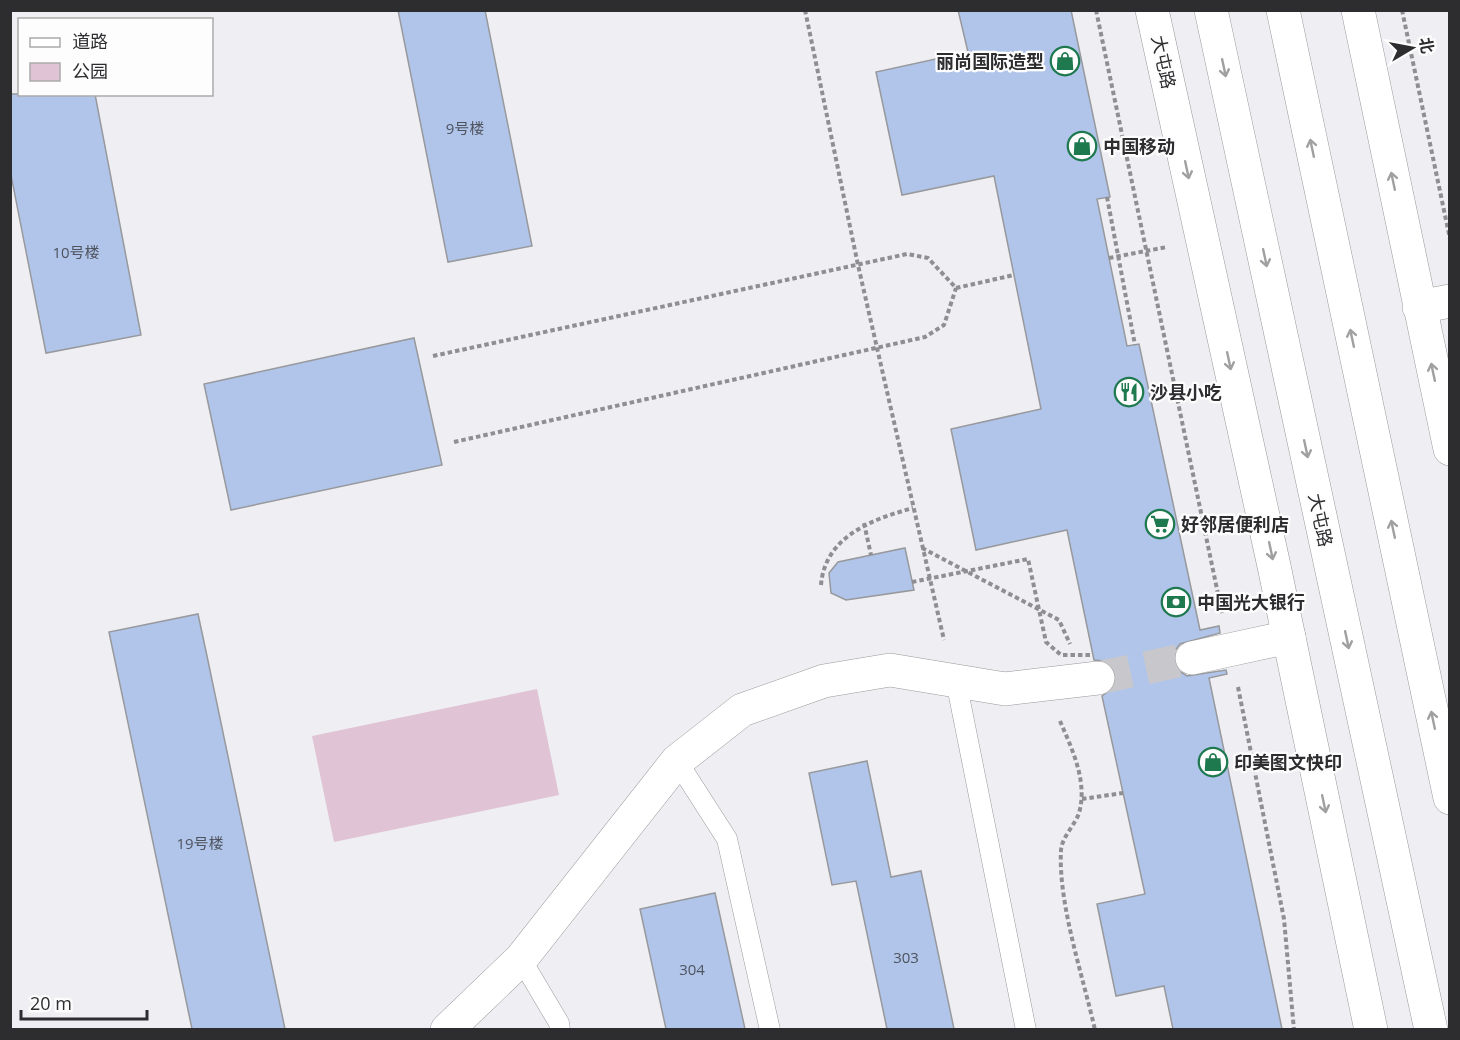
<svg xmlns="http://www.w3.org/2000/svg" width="1460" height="1040" viewBox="0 0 1460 1040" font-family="'Open Sans','Noto Sans SC',sans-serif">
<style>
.green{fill:#e0c4d5}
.building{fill:#b1c5ea;stroke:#97999d;stroke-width:1.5}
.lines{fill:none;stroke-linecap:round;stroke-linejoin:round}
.minor-tunnel{stroke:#c8c8cc;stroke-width:33;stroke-dasharray:33 16;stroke-linecap:butt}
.service-casing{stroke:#99999c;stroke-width:21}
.minor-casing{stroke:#99999c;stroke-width:34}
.tertiary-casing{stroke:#99999c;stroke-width:34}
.secondary-casing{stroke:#99999c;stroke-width:34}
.path{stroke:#8f8f92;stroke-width:4;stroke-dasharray:4.5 3;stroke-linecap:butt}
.service{stroke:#fff;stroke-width:20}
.minor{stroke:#fff;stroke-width:33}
.tertiary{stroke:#fff;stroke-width:33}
.secondary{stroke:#fff;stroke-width:33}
.path-bridge{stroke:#8f8f92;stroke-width:4;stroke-dasharray:4.5 3;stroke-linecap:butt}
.oneway{stroke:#a0a0a1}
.labels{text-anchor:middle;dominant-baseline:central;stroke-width:4.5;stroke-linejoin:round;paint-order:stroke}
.number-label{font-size:15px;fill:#4e535e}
.poi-label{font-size:18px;font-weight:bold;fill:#2d2d2f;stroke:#fdfdfe;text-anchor:start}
.street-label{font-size:18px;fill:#2d2d2f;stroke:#fdfdfe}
</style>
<rect width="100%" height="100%" fill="#efeff3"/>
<path class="green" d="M 537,689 L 559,795 L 334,842 L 312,736 Z"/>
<path class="building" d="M 398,10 L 485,10 L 532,246 L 448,262 Z
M 958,10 L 1071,10 L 1110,197 L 1097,199 L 1127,346 L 1139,344 L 1200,630 L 1219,626 L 1220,633 L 1180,644 L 1174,652 L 1174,661 L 1179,671 L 1187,676 L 1226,670 L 1227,674 L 1209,678 L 1282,1029 L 1173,1029 L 1164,986 L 1116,996 L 1097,904 L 1145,894 L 1102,696 L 1115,686 L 1116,675 L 1113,667 L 1106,661 L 1094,660 L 1067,530 L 976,550 L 951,429 L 1041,409 L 994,176 L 902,195 L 876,72 L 968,52 Z
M 10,94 L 95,94 L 141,335 L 46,353 L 10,170 Z
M 414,338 L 442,465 L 231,510 L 204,384 Z
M 905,548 L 914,590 L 846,600 L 831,593 L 829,573 L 838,562 Z
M 198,614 L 207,656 L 285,1029 L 192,1029 L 109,632 Z
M 867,761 L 891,877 L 921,871 L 954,1029 L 887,1029 L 856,881 L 832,885 L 809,773 Z
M 715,893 L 745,1029 L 666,1029 L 640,909 Z"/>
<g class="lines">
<path class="minor-tunnel" d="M 1098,678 L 1192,658"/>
<g class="service-casing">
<path id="service" d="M 956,681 L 1026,1030
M 677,761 L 727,839 L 770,1030
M 521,959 L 559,1023 L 560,1030"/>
</g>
<g class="minor-casing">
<path id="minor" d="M 1419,307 L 1450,301
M 1192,658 L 1289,637
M 447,1030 L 521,959 L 677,761 L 742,710 L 824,681 L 890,670 L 1005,689 L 1098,678"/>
</g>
<g class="tertiary-casing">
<path id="tertiary" d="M 1152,10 L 1274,566 L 1371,1030
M 1358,10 L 1450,449"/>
</g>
<g class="secondary-casing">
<path id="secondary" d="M 1211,10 L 1431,1030
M 1283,10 L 1450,798"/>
</g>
<path class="path" d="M 805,10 L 858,265 L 944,640
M 1096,10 L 1222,613
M 1402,10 L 1450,239
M 1107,197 L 1135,345
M 1109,258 L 1167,247
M 956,288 L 1014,275
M 433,356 L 907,254 L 928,258 L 956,288
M 454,442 L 925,337 L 944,325 L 956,288
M 864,523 L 871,555
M 922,548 L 1059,620 L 1070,644
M 821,585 C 825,536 873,519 913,508
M 1238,687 L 1284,919 L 1294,1030
M 1060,721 C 1072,749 1088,782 1079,813 C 1075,825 1062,837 1061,850 C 1058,904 1083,976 1095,1030
M 1082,799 L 1123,793"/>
<use href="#service" class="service"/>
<use href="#minor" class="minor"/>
<use href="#tertiary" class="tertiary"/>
<use href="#secondary" class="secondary"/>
<path class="path-bridge" d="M 912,582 L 1028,559 L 1046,642 L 1061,655 L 1093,655"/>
</g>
<defs><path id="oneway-shaft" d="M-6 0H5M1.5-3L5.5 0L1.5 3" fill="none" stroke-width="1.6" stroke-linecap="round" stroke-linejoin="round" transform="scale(1.5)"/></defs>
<g class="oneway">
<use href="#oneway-shaft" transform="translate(1224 68) rotate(78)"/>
<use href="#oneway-shaft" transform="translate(1312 148) rotate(-102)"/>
<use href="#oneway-shaft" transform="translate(1187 170) rotate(78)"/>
<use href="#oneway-shaft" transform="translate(1393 181) rotate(-102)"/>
<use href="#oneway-shaft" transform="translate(1265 258) rotate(78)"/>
<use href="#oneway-shaft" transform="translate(1352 338) rotate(-102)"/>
<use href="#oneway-shaft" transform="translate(1229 361) rotate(78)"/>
<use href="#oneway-shaft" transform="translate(1433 372) rotate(-102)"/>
<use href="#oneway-shaft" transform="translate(1306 449) rotate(78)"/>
<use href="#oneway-shaft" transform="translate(1393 529) rotate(-102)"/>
<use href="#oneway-shaft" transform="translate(1271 551) rotate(78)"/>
<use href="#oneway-shaft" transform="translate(1347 640) rotate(78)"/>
<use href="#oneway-shaft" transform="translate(1433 720) rotate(-102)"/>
<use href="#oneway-shaft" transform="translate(1324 804) rotate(78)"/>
</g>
<defs>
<g id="shop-ring" transform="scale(1.5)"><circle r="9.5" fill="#fdfdfe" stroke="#1e794f" stroke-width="1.5"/><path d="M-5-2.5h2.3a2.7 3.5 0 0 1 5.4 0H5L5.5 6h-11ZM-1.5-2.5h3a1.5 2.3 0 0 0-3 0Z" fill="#1e794f"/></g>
<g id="restaurant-ring" transform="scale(1.5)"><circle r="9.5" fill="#fdfdfe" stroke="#1e794f" stroke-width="1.5"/><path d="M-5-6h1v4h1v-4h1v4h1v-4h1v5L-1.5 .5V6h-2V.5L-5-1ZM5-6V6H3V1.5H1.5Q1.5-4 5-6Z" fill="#1e794f"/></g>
<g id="supermarket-ring" transform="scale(1.5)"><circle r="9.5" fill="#fdfdfe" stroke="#1e794f" stroke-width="1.5"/><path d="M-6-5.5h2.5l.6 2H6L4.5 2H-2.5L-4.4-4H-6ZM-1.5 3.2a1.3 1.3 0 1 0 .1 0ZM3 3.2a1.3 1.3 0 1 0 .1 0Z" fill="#1e794f"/></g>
<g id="bank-ring" transform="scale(1.5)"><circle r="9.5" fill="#fdfdfe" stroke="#1e794f" stroke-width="1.5"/><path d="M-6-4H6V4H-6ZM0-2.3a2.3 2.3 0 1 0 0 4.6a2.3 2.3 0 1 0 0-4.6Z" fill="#1e794f"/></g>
</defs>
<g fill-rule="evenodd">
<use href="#shop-ring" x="1065" y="61"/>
<use href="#shop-ring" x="1082" y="146"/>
<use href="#restaurant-ring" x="1129" y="392"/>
<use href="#supermarket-ring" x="1160" y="524"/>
<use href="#bank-ring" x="1176" y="602"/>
<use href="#shop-ring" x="1213" y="762"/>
</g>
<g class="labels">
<g class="number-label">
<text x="465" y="128">9号楼</text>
<text x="76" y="252">10号楼</text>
<text x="200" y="843">19号楼</text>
<text x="906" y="957">303</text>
<text x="692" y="969">304</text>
</g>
<g class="poi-label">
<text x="1044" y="61" text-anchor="end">丽尚国际造型</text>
<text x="1103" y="146">中国移动</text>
<text x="1150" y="392">沙县小吃</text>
<text x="1181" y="524">好邻居便利店</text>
<text x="1197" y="602">中国光大银行</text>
<text x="1234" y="762">印美图文快印</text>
</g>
<g class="street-label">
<text transform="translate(1164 62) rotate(78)">大屯路</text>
<text transform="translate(1321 520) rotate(78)">大屯路</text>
</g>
</g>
<rect width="1460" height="1040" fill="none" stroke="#2d2d2f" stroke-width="24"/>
<rect x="18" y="18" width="195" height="78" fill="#fdfdfe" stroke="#aaaaab" stroke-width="1.5"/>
<rect x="30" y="38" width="30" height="9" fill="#ffffff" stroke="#aaaaab" stroke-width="1.5"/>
<text x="72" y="48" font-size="18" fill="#2d2d2f">道路</text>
<rect x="30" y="63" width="30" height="18" fill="#e0c4d5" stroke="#aaaaab" stroke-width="1.5"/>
<text x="72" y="78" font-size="18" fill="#2d2d2f">公园</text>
<g transform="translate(1412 48) rotate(80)" stroke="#fdfdfe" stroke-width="4.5" paint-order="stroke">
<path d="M0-4.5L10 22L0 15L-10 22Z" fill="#2d2d2f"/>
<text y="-9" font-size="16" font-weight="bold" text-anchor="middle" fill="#2d2d2f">北</text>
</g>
<path d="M21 1010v9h126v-9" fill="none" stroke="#2d2d2f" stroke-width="3"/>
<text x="30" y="1010" font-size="18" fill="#2d2d2f" stroke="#fdfdfe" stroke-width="4.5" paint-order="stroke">20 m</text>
</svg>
